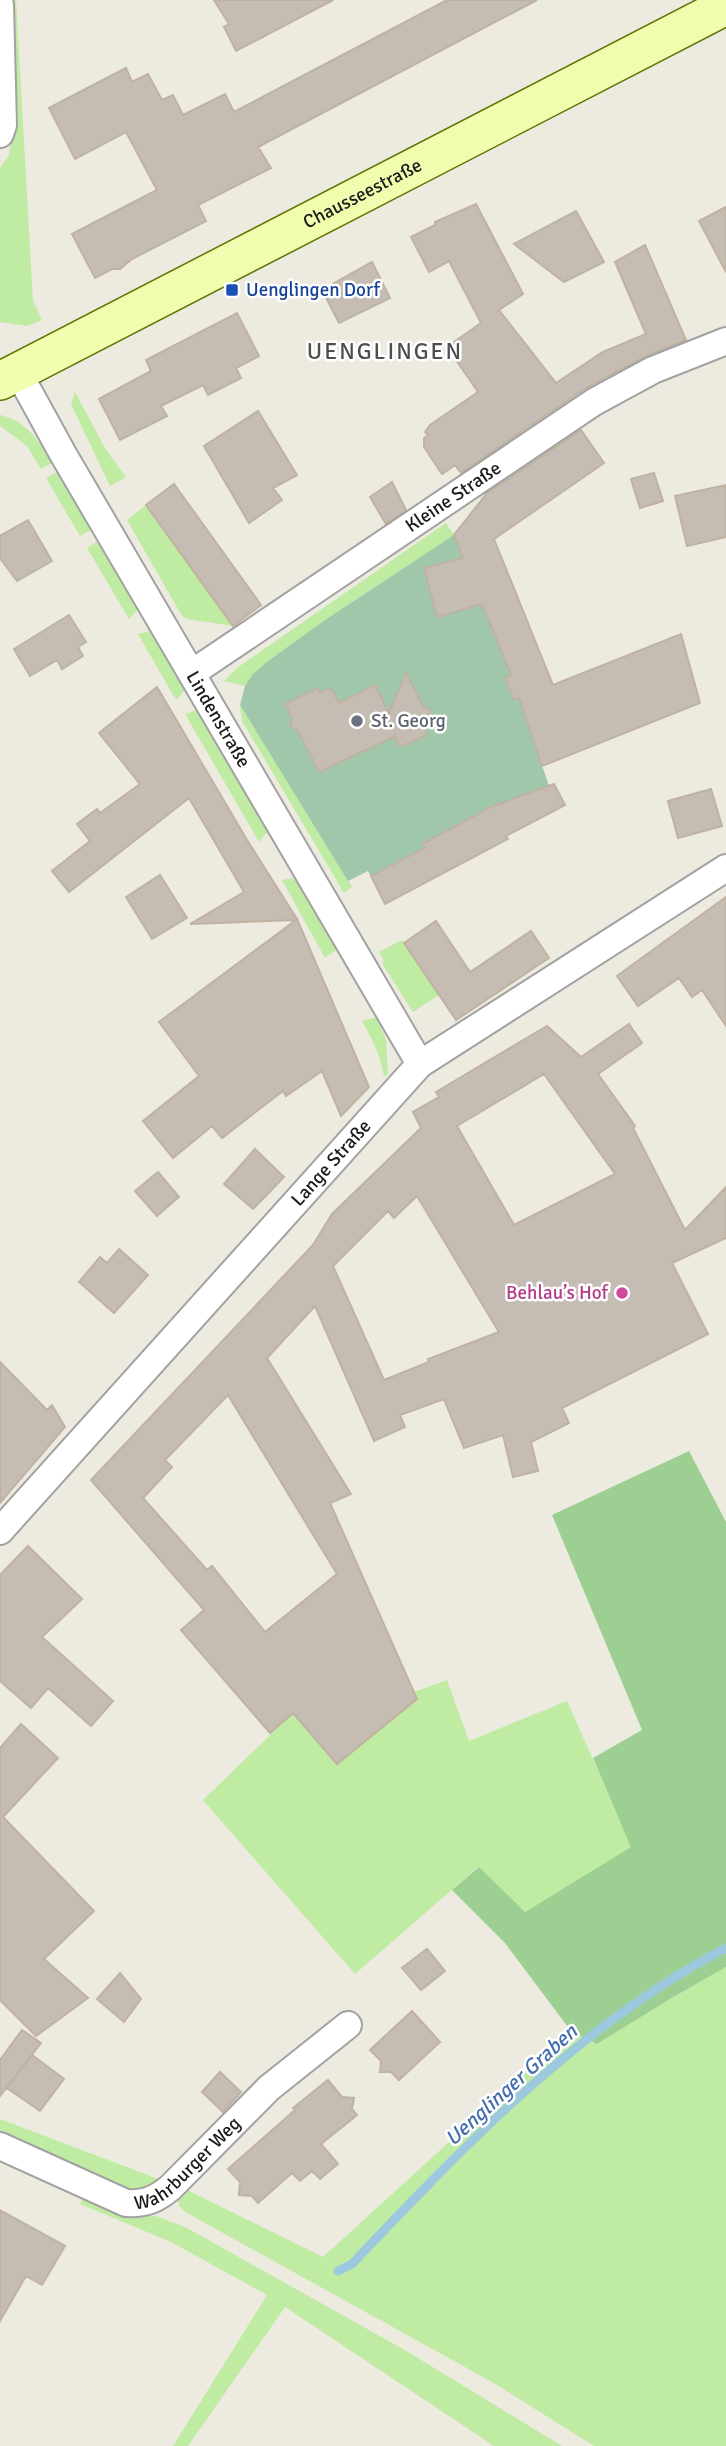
<svg xmlns="http://www.w3.org/2000/svg" width="726" height="2446" viewBox="0 0 726 2446" font-family="Signika,sans-serif">
<style>
.grass{fill:#bfeba2}
.forest{fill:#9ecf92}
.cemetery{fill:#a0c7aa}
.lines{fill:none;stroke-linecap:round;stroke-linejoin:round}
.stream{stroke:#9dc9de;stroke-width:9}
.building{fill:#c5bdb3;stroke:#c0b2a1;stroke-width:2;fill-rule:evenodd}
.street-casing{stroke:#a2a2a2;stroke-width:30}
.secondary-casing{stroke:#5c7400;stroke-width:40}
.street{stroke:#fff;stroke-width:26}
.secondary{stroke:#f1fcaf;stroke-width:37}
.transit-dot{fill:#1a4fb4;stroke:#fff;stroke-width:2.5}
.worship-dot{fill:#6b7280;stroke:#fff;stroke-width:2.5}
.hotel-dot{fill:#d1479c;stroke:#fff;stroke-width:2.5}
.labels{text-anchor:middle;dominant-baseline:central;stroke-width:5;stroke-linejoin:round;paint-order:stroke}
.street-label{font-size:19px;fill:#1b1b1b;stroke:#fff}
.transit-label{font-size:19px;fill:#164399;stroke:#fff;text-anchor:start}
.worship-label{font-size:19px;fill:#5b616d;stroke:#fff;text-anchor:start}
.hotel-label{font-size:19px;fill:#b23c85;stroke:#fff;text-anchor:end}
.water-label{font-size:21px;font-style:italic;fill:#446eae;stroke:#fff}
.quarter-label{font-size:23px;letter-spacing:2px;fill:#4e4e4e;stroke:#fff}
</style>
<rect width="100%" height="100%" fill="#edeae0"/>
<path class="grass" d="M 5,0 L 16,0 L 33,301 L 42,320 L 27,326 L 0,322 L 0,168 L 9,155 L 12,134 Z
M 75,392 L 106,450 L 126,477 L 110,486 L 71,404 Z
M 0,415 C 27,421 39,441 52,463 L 41,469 L 27,446 L 0,426 Z
M 57,472 L 91,530 L 80,536 L 46,478 Z
M 146,505 L 233,626 L 187,619 L 182,616 L 127,520 Z
M 446,523 L 454,535 C 403,569 352,601 302,637 C 282,652 259,665 245,686 L 224,681 L 238,667 Z
M 98,541 L 138,609 L 129,619 L 87,548 Z
M 150,631 L 185,690 L 176,700 L 138,634 Z
M 240,705 L 352,887 L 344,893 L 242,721 Z
M 197,710 L 268,831 L 259,842 L 185,714 Z
M 295,878 L 338,949 L 325,958 L 282,880 Z
M 402,940 L 439,995 L 413,1012 L 383,965 L 383,959 L 379,952 Z
M 377,1017 L 386,1040 L 388,1074 L 384,1077 C 381,1056 372,1039 362,1021 Z
M 447,1680 L 469,1741 L 567,1701 L 632,1847 L 525,1912 L 478,1867 L 355,1974 L 203,1800 L 293,1713 L 337,1764 L 417,1699 L 414,1692 Z
M 726,1967 L 726,2446 L 594,2446 L 492,2382 L 187,2213 L 179,2206 L 176,2194 L 183,2188 L 323,2257 L 571,2031 L 597,2044 L 670,1999 Z
M 0,2119 L 161,2180 L 139,2192 L 132,2190 L 0,2136 Z
M 84,2196 L 134,2216 L 156,2216 L 187,2228 L 403,2349 L 562,2446 L 494,2446 L 285,2307 L 188,2446 L 173,2446 L 267,2295 L 171,2242 L 80,2204 Z"/>
<path class="forest" d="M 689,1451 L 726,1522 L 726,1967 L 670,1999 L 597,2044 L 571,2031 L 505,1943 L 452,1890 L 479,1867 L 525,1912 L 631,1847 L 593,1758 L 642,1730 L 552,1515 Z"/>
<path class="cemetery" d="M 454,535 L 511,675 L 505,678 L 514,700 L 519,698 L 549,786 L 491,807 L 423,844 L 424,848 L 371,876 L 368,871 L 348,881 L 240,705 L 245,686 L 253,674 L 268,661 L 328,618 Z"/>
<g class="lines">
<path class="stream" d="M 338,2271 L 352,2264 C 464,2146 580,2024 726,1948"/>
</g>
<path class="building" d="M 214,0 L 333,0 L 236,51 L 224,27 L 229,24 Z
M 447,0 L 537,0 L 258,147 L 271,168 L 198,205 L 206,221 L 132,259 L 120,269 L 112,269 L 95,278 L 72,234 L 157,190 L 126,132 L 75,159 L 49,108 L 126,68 L 132,82 L 148,74 L 162,100 L 173,95 L 183,115 L 225,94 L 234,112 Z
M 476,204 L 523,294 L 499,310 L 556,383 L 603,352 L 646,334 L 615,262 L 645,245 L 686,340 L 646,356 L 586,388 L 461,473 L 455,465 L 442,474 L 424,447 L 424,438 L 428,435 L 425,432 L 430,425 L 478,392 L 447,347 L 481,323 L 449,261 L 429,272 L 411,237 L 435,225 L 435,222 Z
M 726,207 L 726,272 L 699,221 Z
M 576,211 L 604,262 L 564,282 L 514,244 Z
M 372,262 L 390,298 L 339,323 L 322,290 Z
M 237,313 L 259,356 L 236,368 L 241,378 L 208,395 L 203,385 L 161,406 L 167,416 L 120,440 L 99,399 L 151,371 L 146,360 Z
M 258,411 L 297,475 L 273,488 L 282,500 L 249,523 L 204,446 Z
M 581,430 L 604,463 L 494,539 L 553,685 L 681,634 L 700,703 L 542,766 L 519,698 L 514,700 L 505,677 L 511,675 L 482,604 L 437,617 L 424,568 L 463,558 L 454,535 L 487,493 Z
M 654,473 L 663,501 L 640,508 L 631,479 Z
M 392,482 L 406,510 L 386,524 L 370,497 Z
M 174,484 L 261,605 L 233,626 L 146,505 Z
M 726,485 L 726,537 L 687,546 L 675,496 Z
M 28,520 L 52,561 L 17,581 L 0,558 L 0,536 Z
M 69,615 L 86,642 L 78,647 L 83,656 L 62,669 L 57,660 L 30,676 L 14,649 Z
M 406,673 L 423,706 L 431,710 L 423,726 L 427,735 L 400,747 L 395,736 L 319,772 L 297,729 L 290,727 L 292,718 L 285,704 L 318,688 L 320,693 L 331,688 L 339,703 L 375,685 L 389,713 Z
M 157,687 L 247,840 L 297,919 L 369,1087 L 341,1116 L 322,1071 L 286,1096 L 283,1091 L 222,1138 L 212,1126 L 173,1158 L 143,1121 L 199,1076 L 159,1022 L 296,920 L 190,924 L 244,892 L 189,798 L 69,892 L 52,871 L 90,841 L 77,824 L 97,809 L 100,813 L 140,784 L 99,733 Z
M 554,784 L 565,805 L 506,836 L 508,839 L 385,904 L 371,876 L 425,848 L 422,844 L 491,807 Z
M 711,789 L 722,826 L 678,838 L 668,801 Z
M 160,875 L 187,918 L 152,939 L 126,897 Z
M 726,897 L 726,1026 L 702,990 L 692,997 L 679,978 L 638,1006 L 617,976 Z
M 436,921 L 470,972 L 531,931 L 549,958 L 456,1020 L 404,943 Z
M 629,1024 L 642,1043 L 598,1074 L 635,1126 L 633,1128 L 685,1230 L 726,1187 L 726,1238 L 672,1263 L 708,1334 L 562,1408 L 569,1423 L 531,1442 L 538,1471 L 513,1477 L 503,1435 L 464,1448 L 444,1399 L 400,1415 L 405,1427 L 374,1441 L 315,1306 L 267,1358 L 351,1494 L 330,1503 L 417,1699 L 337,1764 L 293,1713 L 270,1733 L 181,1630 L 204,1610 L 91,1480 L 313,1245 L 332,1214 L 421,1128 L 413,1112 L 439,1097 L 436,1092 L 547,1026 L 581,1057 ZM 544,1074 L 615,1174 L 514,1225 L 457,1126 ZM 417,1196 L 499,1332 L 428,1359 L 429,1362 L 384,1380 L 333,1266 L 388,1211 L 394,1218 ZM 228,1395 L 337,1574 L 265,1632 L 212,1566 L 207,1570 L 143,1498 L 172,1467 L 165,1460 Z
M 255,1149 L 284,1177 L 253,1209 L 224,1184 Z
M 158,1172 L 179,1197 L 157,1216 L 135,1191 Z
M 119,1249 L 148,1275 L 114,1313 L 79,1282 L 100,1257 L 107,1263 Z
M 0,1362 L 47,1410 L 52,1405 L 65,1427 L 0,1503 Z
M 28,1546 L 82,1599 L 42,1637 L 113,1701 L 91,1726 L 48,1688 L 31,1708 L 0,1681 L 0,1575 Z
M 21,1724 L 58,1758 L 3,1817 L 94,1911 L 44,1959 L 88,1998 L 36,2036 L 0,2000 L 0,1748 Z
M 427,1949 L 445,1971 L 421,1990 L 402,1968 Z
M 120,1973 L 141,1999 L 124,2022 L 97,1999 Z
M 412,2011 L 440,2042 L 399,2080 L 391,2072 L 380,2072 L 381,2061 L 370,2050 Z
M 22,2030 L 41,2043 L 0,2096 L 0,2060 Z
M 32,2055 L 64,2079 L 40,2111 L 7,2088 Z
M 220,2072 L 241,2092 L 223,2112 L 202,2092 Z
M 328,2080 L 342,2097 L 354,2098 L 352,2109 L 357,2115 L 321,2144 L 338,2164 L 320,2179 L 312,2171 L 300,2181 L 292,2173 L 258,2203 L 252,2196 L 239,2195 L 240,2182 L 228,2169 L 295,2110 L 293,2108 Z
M 0,2210 L 65,2246 L 42,2285 L 26,2276 L 0,2321 Z"/>
<g class="lines">
<g class="street-casing">
<g id="street">
<path d="M 0,5 L 3,125 L 0,134"/>
<path id="s1" d="M 18,372 L 63,454 L 420,1064"/>
<path id="s2" d="M 192,673 L 594,402 L 653,370 L 726,341"/>
<path id="s3" d="M 0,1531 L 420,1064 L 726,868"/>
<path id="s4" d="M 0,2146 L 126,2203 C 145,2204 155,2200 170,2188 L 269,2088 L 348,2025"/>
</g>
</g>
<g class="secondary-casing">
<g id="secondary">
<path id="s5" d="M 0,381 L 726,6"/>
</g>
</g>
<use href="#street" class="street"/>
<use href="#secondary" class="secondary"/>
</g>
<rect class="transit-dot" x="225" y="283" width="14" height="14" rx="3.5"/>
<circle class="worship-dot" cx="357" cy="721" r="7"/>
<circle class="hotel-dot" cx="622" cy="1293" r="7"/>
<g class="labels">
<g class="street-label">
<text stroke="none"><textPath href="#s5" startOffset="408">Chausseestraße</textPath></text>
<text stroke="none"><textPath href="#s2" startOffset="315">Kleine Straße</textPath></text>
<text stroke="none"><textPath href="#s1" startOffset="401">Lindenstraße</textPath></text>
<text stroke="none"><textPath href="#s3" startOffset="495">Lange Straße</textPath></text>
<text stroke="none"><textPath href="#s4" startOffset="214">Wahrburger Weg</textPath></text>
</g>
<g class="transit-label">
<text x="246" y="290">Uenglingen Dorf</text>
</g>
<g class="worship-label">
<text x="371" y="721">St. Georg</text>
</g>
<g class="hotel-label">
<text x="608" y="1293">Behlau’s Hof</text>
</g>
<g class="water-label">
<text transform="translate(511 2085) rotate(-42)">Uenglinger Graben</text>
</g>
<g class="quarter-label">
<text x="385" y="351">UENGLINGEN</text>
</g>
</g>
</svg>
